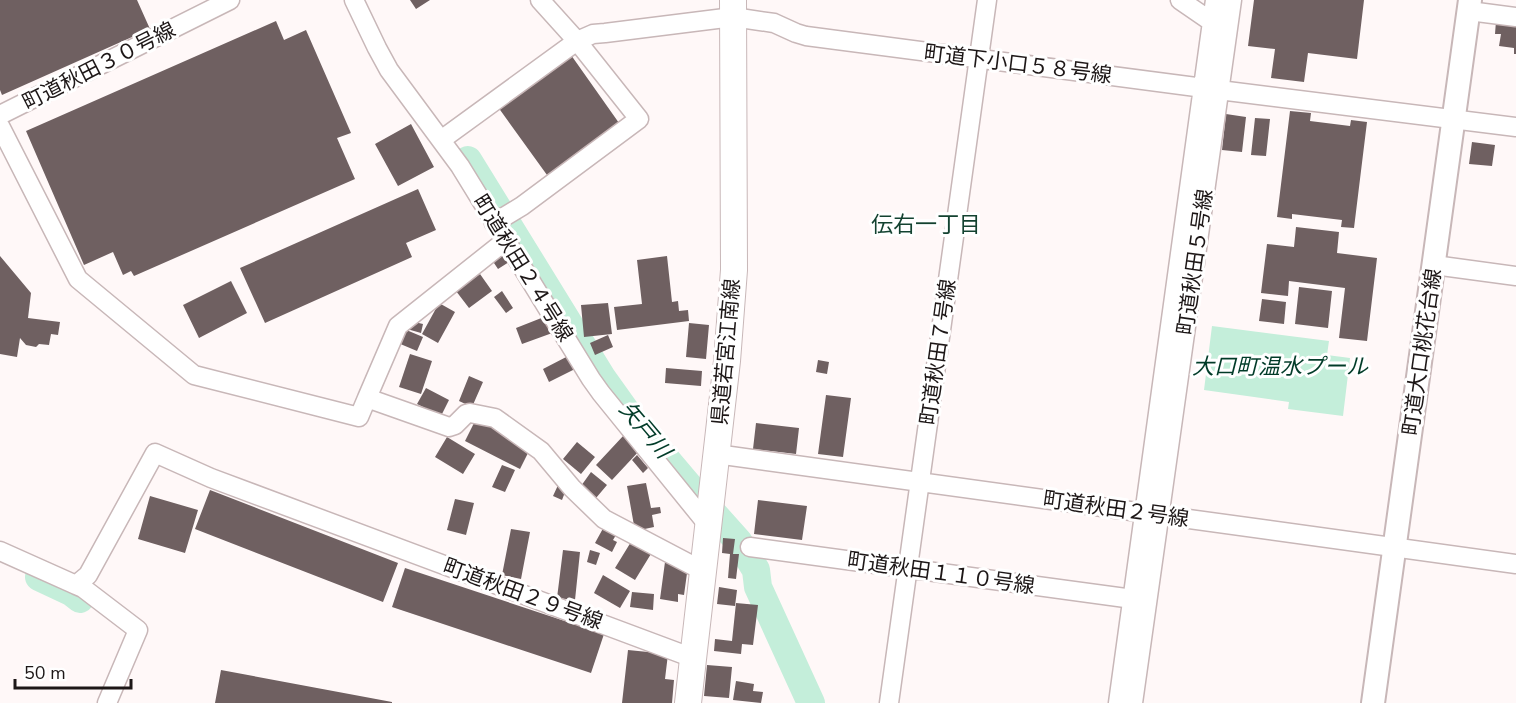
<svg xmlns="http://www.w3.org/2000/svg" width="1516" height="703" viewBox="0 0 1516 703" font-family="'Nunito Sans','Noto Sans JP',sans-serif">
<style>
.water{fill:#c4eeda}
.lines{fill:none;stroke-linecap:round;stroke-linejoin:round}
.river{stroke:#c4eeda;stroke-width:28}
.building{fill:#6f6061}
.minor-casing{stroke:#c8b7b8;stroke-width:21}
.tertiary-casing{stroke:#c8b7b8;stroke-width:26}
.secondary-casing{stroke:#c8b7b8;stroke-width:28}
.minor{stroke:#fff;stroke-width:18}
.tertiary{stroke:#fff;stroke-width:22}
.secondary{stroke:#fff;stroke-width:26}
.labels{text-anchor:middle;dominant-baseline:central;stroke-width:6;stroke-linejoin:round;paint-order:stroke}
.street-label{font-size:21px;fill:#1d1717;stroke:#fff}
.neighbourhood-label{font-size:22px;fill:#134230;stroke:#fff}
.water-label{font-size:22px;font-style:italic;fill:#013b28;stroke:#fff}
</style>
<rect width="100%" height="100%" fill="#fff8f8"/>
<path class="water" d="M 1212,326 L 1329,341 L 1327,355 L 1350,358 L 1343,416 L 1288,409 L 1289,402 L 1204,390 Z"/>
<g class="lines">
<path class="river" d="M 468,160 L 603,379 L 628,414 L 694,492 L 738,541 L 756,570 L 758,587 L 811,703
M 39,577 L 71,592 L 80,599"/>
</g>
<path class="building" d="M 0,0 L 137,0 L 150,29 L 2,95 L 0,90 Z
M 410,0 L 430,0 L 416,9 Z
M 1254,0 L 1364,0 L 1357,59 L 1308,53 L 1304,82 L 1271,78 L 1275,49 L 1248,46 Z
M 276,21 L 284,40 L 306,30 L 351,133 L 337,138 L 355,179 L 134,276 L 131,271 L 123,275 L 113,252 L 84,265 L 26,131 Z
M 1496,21 L 1516,23 L 1516,54 L 1514,54 L 1514,48 L 1499,46 L 1501,34 L 1495,34 Z
M 571,55 L 619,123 L 547,175 L 498,107 Z
M 1290,111 L 1311,113 L 1310,121 L 1350,126 L 1351,120 L 1367,122 L 1354,228 L 1341,227 L 1342,220 L 1292,214 L 1292,219 L 1277,217 Z
M 1226,114 L 1246,117 L 1242,152 L 1222,150 Z
M 1255,118 L 1270,119 L 1266,156 L 1251,155 Z
M 411,124 L 434,167 L 398,186 L 375,144 Z
M 1472,142 L 1495,145 L 1492,166 L 1469,164 Z
M 418,189 L 436,230 L 406,243 L 412,257 L 265,323 L 240,268 Z
M 1296,227 L 1339,232 L 1337,253 L 1377,258 L 1367,341 L 1339,338 L 1345,288 L 1289,281 L 1288,296 L 1261,293 L 1267,244 L 1294,247 Z
M 503,252 L 509,262 L 498,269 L 492,260 Z
M 0,256 L 31,293 L 28,318 L 60,322 L 58,335 L 51,334 L 49,345 L 39,344 L 36,347 L 26,345 L 20,338 L 17,357 L 0,354 Z
M 667,256 L 672,302 L 678,301 L 679,311 L 688,310 L 689,321 L 617,330 L 614,307 L 642,304 L 637,260 Z
M 480,274 L 492,291 L 469,308 L 456,291 Z
M 231,281 L 247,313 L 199,338 L 183,305 Z
M 1299,287 L 1332,291 L 1328,328 L 1295,324 Z
M 502,291 L 513,308 L 506,313 L 494,297 Z
M 1262,299 L 1286,302 L 1284,324 L 1259,321 Z
M 439,303 L 455,312 L 438,343 L 422,334 Z
M 608,303 L 612,334 L 584,337 L 581,305 Z
M 549,315 L 555,332 L 522,344 L 516,328 Z
M 410,321 L 423,324 L 421,333 L 407,329 Z
M 689,323 L 709,325 L 706,359 L 686,357 Z
M 404,329 L 423,337 L 417,351 L 398,343 Z
M 608,335 L 613,347 L 595,355 L 590,343 Z
M 410,354 L 432,361 L 421,394 L 399,387 Z
M 572,354 L 579,367 L 549,382 L 543,369 Z
M 818,360 L 829,362 L 827,374 L 816,372 Z
M 666,368 L 702,371 L 701,386 L 665,383 Z
M 469,376 L 483,382 L 472,407 L 459,401 Z
M 426,388 L 449,400 L 441,416 L 417,404 Z
M 826,395 L 851,398 L 843,457 L 818,454 Z
M 476,419 L 531,447 L 520,469 L 465,441 Z
M 756,423 L 799,428 L 796,454 L 753,449 Z
M 624,435 L 640,450 L 612,480 L 596,465 Z
M 447,437 L 475,454 L 463,474 L 435,457 Z
M 577,442 L 595,457 L 581,474 L 563,459 Z
M 637,455 L 648,468 L 643,473 L 632,460 Z
M 502,465 L 515,470 L 505,492 L 492,487 Z
M 591,472 L 607,485 L 596,498 L 581,486 Z
M 559,483 L 567,487 L 562,500 L 553,496 Z
M 646,483 L 651,508 L 660,507 L 661,513 L 652,515 L 654,527 L 635,531 L 627,486 Z
M 210,490 L 398,563 L 383,602 L 195,529 Z
M 150,496 L 198,510 L 185,553 L 138,539 Z
M 455,499 L 474,503 L 466,535 L 447,530 Z
M 758,500 L 807,506 L 802,540 L 754,534 Z
M 606,523 L 619,530 L 613,540 L 617,542 L 612,552 L 595,543 Z
M 511,529 L 530,532 L 521,579 L 502,575 Z
M 634,537 L 654,549 L 635,580 L 615,568 Z
M 723,538 L 735,539 L 733,554 L 739,554 L 736,579 L 728,578 L 730,554 L 722,553 Z
M 563,550 L 580,552 L 575,600 L 557,598 Z
M 590,550 L 600,553 L 596,565 L 587,562 Z
M 665,562 L 688,566 L 684,595 L 678,594 L 678,602 L 660,599 Z
M 405,568 L 604,634 L 591,673 L 392,607 Z
M 603,575 L 630,591 L 620,608 L 594,593 Z
M 719,587 L 737,590 L 735,606 L 717,604 Z
M 632,592 L 654,594 L 653,610 L 630,607 Z
M 736,603 L 758,605 L 753,645 L 742,644 L 741,654 L 714,651 L 715,639 L 732,641 Z
M 628,650 L 668,654 L 665,679 L 674,680 L 672,703 L 622,703 Z
M 707,665 L 732,667 L 729,698 L 704,696 Z
M 221,670 L 392,702 L 392,703 L 215,703 Z
M 736,681 L 754,684 L 753,691 L 763,692 L 761,703 L 733,700 Z"/>
<g class="lines">
<g class="minor-casing">
<path id="minor" d="M 354,0 L 377,48 L 389,70 L 460,166 L 591,379 L 601,393 L 708,525
M 540,0 L 577,41 L 593,34 L 605,33 L 733,17 L 774,23 L 796,33 L 806,36 L 1219,90 L 1516,127
M 1180,0 L 1212,22
M 1469,11 L 1516,17
M 0,115 L 230,0
M 0,126 L 78,279 L 194,375 L 359,417 L 367,398 L 449,427 L 455,425 L 466,414 L 470,413 L 495,418 L 541,451 L 572,488 L 604,519 L 703,571
M 441,140 L 577,41 L 639,119 L 522,206 L 494,223
M 1434,265 L 1516,276
M 367,398 L 398,326 L 505,241
M 716,454 L 1516,564
M 750,547 L 1133,599
M 0,551 L 76,585 L 88,575 L 155,453 L 211,478 L 693,658
M 76,585 L 83,588 L 138,630 L 107,703
M 889,703 L 987,0
M 1118,703 L 1215,0
M 1133,703 L 1232,0"/>
</g>
<g class="tertiary-casing">
<path id="tertiary" d="M 1373,703 L 1470,0"/>
</g>
<g class="secondary-casing">
<path id="secondary" d="M 688,703 L 727,361 L 734,270 L 733,0"/>
</g>
<use href="#minor" class="minor"/>
<use href="#tertiary" class="tertiary"/>
<use href="#secondary" class="secondary"/>
</g>
<g class="labels">
<g class="street-label">
<text transform="translate(1018 64) rotate(7)">町道下小口５８号線</text>
<text transform="translate(99 66) rotate(-27)">町道秋田３０号線</text>
<text transform="translate(1195 262) rotate(-82)">町道秋田５号線</text>
<text transform="translate(523 268) rotate(58)">町道秋田２４号線</text>
<text transform="translate(726 352) rotate(-85)">県道若宮江南線</text>
<text transform="translate(938 352) rotate(-82)">町道秋田７号線</text>
<text transform="translate(1422 352) rotate(-82)">町道大口桃花台線</text>
<text transform="translate(1116 509) rotate(8)">町道秋田２号線</text>
<text transform="translate(941 573) rotate(8)">町道秋田１１０号線</text>
<text transform="translate(523 594) rotate(20)">町道秋田２９号線</text>
</g>
<g class="neighbourhood-label">
<text x="926" y="225">伝右一丁目</text>
</g>
<g class="water-label">
<text x="1280" y="367">大口町温水プール</text>
<text transform="translate(645 430) rotate(50)">矢戸川</text>
</g>
</g>
<path d="M15 679v9h116v-9" fill="none" stroke="#1d1717" stroke-width="3"/>
<text x="24" y="679" font-size="18" fill="#1d1717" stroke="#ffffff" stroke-width="4.5" paint-order="stroke">50 m</text>
</svg>
